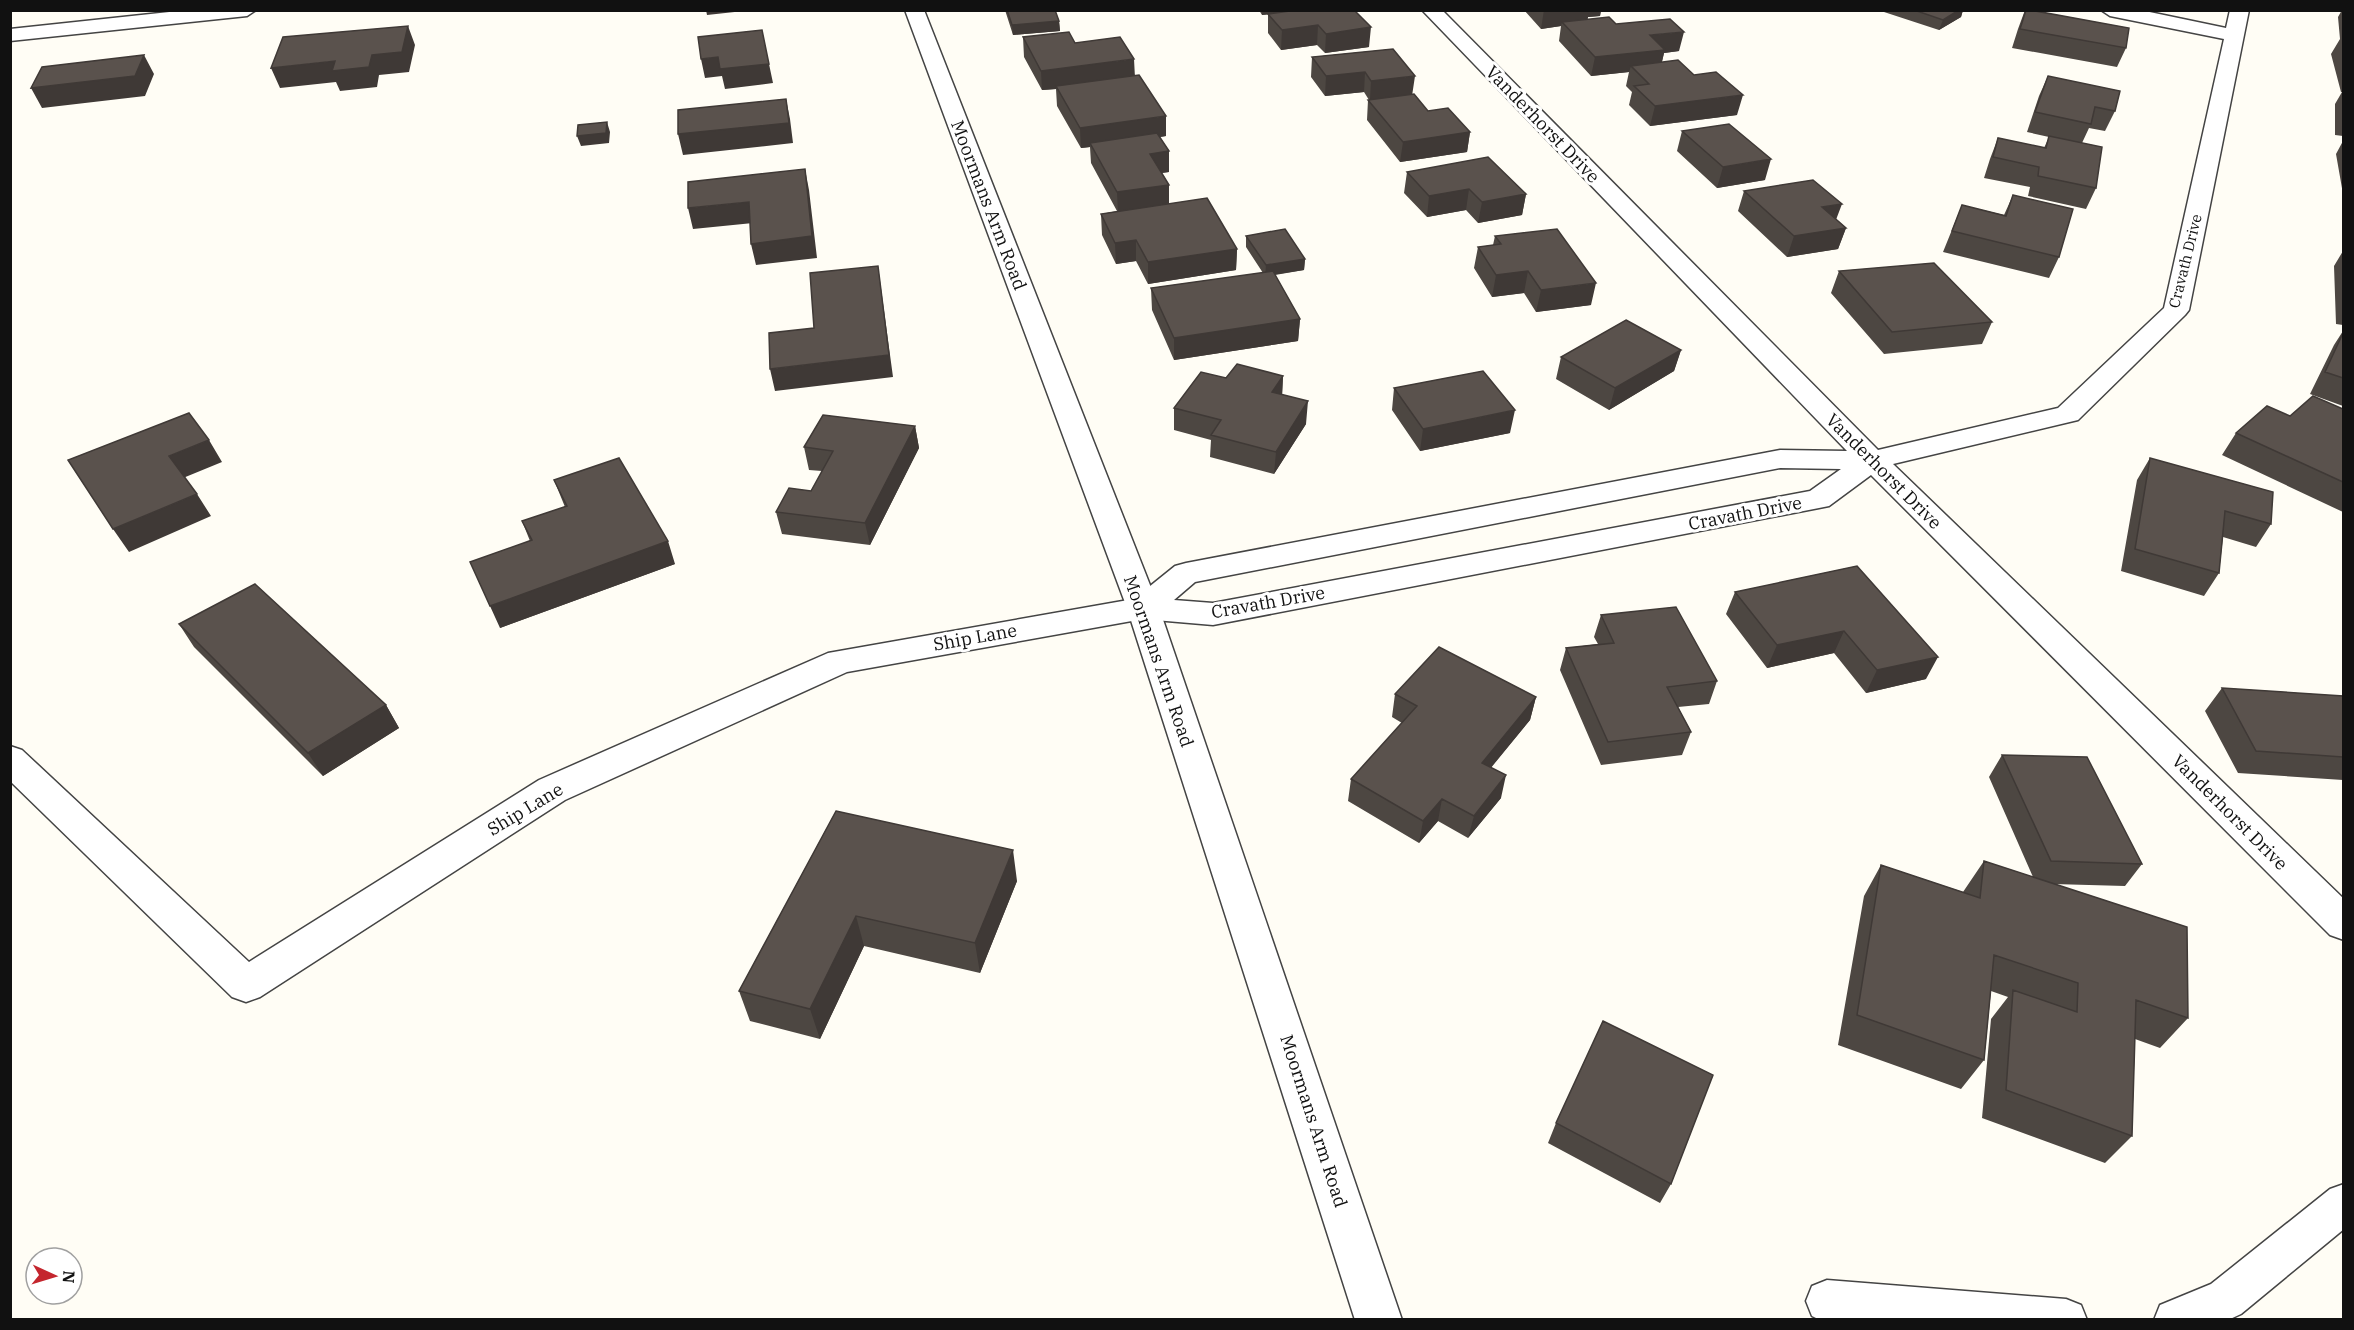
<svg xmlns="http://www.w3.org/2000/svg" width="2354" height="1330" viewBox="0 0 2354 1330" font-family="'IBM Plex Serif',serif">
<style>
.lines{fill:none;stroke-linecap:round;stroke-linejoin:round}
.service-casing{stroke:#444;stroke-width:3}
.minor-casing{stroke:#444;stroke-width:3}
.tertiary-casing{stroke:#444;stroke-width:3}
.service{fill:#fff;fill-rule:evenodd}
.minor{fill:#fff;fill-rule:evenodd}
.tertiary{fill:#fff;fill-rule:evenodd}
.wall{fill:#4d4742}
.shaded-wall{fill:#3f3936}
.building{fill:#5a524d;stroke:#3f3936;stroke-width:1.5}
.labels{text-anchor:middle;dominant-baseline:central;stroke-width:6;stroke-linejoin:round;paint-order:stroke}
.far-street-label{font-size:15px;fill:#111;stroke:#fff}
.street-label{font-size:18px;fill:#111;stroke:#fff}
</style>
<rect width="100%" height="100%" fill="#fffdf5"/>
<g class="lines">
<g class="service-casing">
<path id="service" d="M 2344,1184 L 2344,1229 L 2241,1314 L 2228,1320 L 2154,1320 L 2160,1305 L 2211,1284 L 2330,1189 Z
M 1827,1280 L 2066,1299 L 2081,1305 L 2087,1320 L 1820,1320 L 1812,1316 L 1806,1301 L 1812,1286 Z"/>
</g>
<g class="minor-casing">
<path id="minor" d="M 188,10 L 256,10 L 247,16 L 10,41 L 10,29 Z
M 1422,10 L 1442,10 L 1878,450 L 2058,408 L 2164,308 L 2224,39 L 2110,16 L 2101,10 L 2140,10 L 2226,28 L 2230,10 L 2249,10 L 2189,310 L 2185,315 L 2078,420 L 1893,464 L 2344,899 L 2344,940 L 2330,935 L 1871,475 L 1829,506 L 1819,508 L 1213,625 L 1143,619 L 847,672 L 565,800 L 260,997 L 246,1002 L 232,997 L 10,781 L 10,746 L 22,750 L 249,962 L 539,780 L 828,653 L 1134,599 L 1175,566 L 1186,563 L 1780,450 L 1847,451 ZM 1780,468 L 1841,469 L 1810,491 L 1213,603 L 1174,600 L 1195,582 Z"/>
</g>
<g class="tertiary-casing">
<path id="tertiary" d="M 905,10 L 924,10 L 1159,608 L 1402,1320 L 1355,1320 L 1127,608 Z"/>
</g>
<use href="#service" class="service"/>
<use href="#minor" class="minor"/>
<use href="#tertiary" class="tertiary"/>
</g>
<path class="wall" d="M 1005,10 L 1055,10 L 1059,21 L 1060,31 L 1013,35 Z
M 1259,10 L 1354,10 L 1369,47 L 1325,53 L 1317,45 L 1281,50 L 1268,33 L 1268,14 L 1273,14 L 1262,15 Z
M 1524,10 L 1601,10 L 1600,16 L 1588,17 L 1587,19 L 1616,24 L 1679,51 L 1664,53 L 1662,62 L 1737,115 L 1650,126 L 1629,105 L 1632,92 L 1626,86 L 1629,72 L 1591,76 L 1559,41 L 1561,26 L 1541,29 Z
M 1885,10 L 1963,10 L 1961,17 L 1939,30 L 1884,12 Z
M 2025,10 L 2126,48 L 2117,67 L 2012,48 L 2018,29 Z
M 2342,10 L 2343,10 L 2343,136 L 2335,135 L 2335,104 L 2342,92 L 2341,92 L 2331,54 L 2340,39 L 2338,17 Z
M 1023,37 L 1075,43 L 1135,75 L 1166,136 L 1160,137 L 1169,151 L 1169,172 L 1162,173 L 1169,185 L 1169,204 L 1237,249 L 1236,270 L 1148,284 L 1136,261 L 1116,264 L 1102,235 L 1101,214 L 1117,211 L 1091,163 L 1090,147 L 1081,148 L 1057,106 L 1056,89 L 1042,90 L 1024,57 Z
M 1393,49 L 1412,94 L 1428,111 L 1470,132 L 1467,152 L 1400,162 L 1367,120 L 1368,100 L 1369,100 L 1364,92 L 1325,96 L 1311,77 L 1312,57 Z
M 2048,76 L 2115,111 L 2105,131 L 2089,128 L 2082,143 L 2096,188 L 2086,209 L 2028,196 L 2030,187 L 1984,178 L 1990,159 L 1998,138 L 2044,148 L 2049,137 L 2027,132 L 2039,96 Z
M 1682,131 L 1765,180 L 1717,188 L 1677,151 Z
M 2343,141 L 2343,194 L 2336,154 Z
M 1407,172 L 1526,194 L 1522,215 L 1478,223 L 1466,210 L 1427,217 L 1404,193 Z
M 1744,191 L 1836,219 L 1846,228 L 1838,249 L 1787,257 L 1738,211 Z
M 2013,195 L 2059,257 L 2049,278 L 1943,252 L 1962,205 L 2004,215 Z
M 1246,236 L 1305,259 L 1304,270 L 1275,275 L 1300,319 L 1298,341 L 1174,360 L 1152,310 L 1151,288 L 1263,273 L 1246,247 Z
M 1495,236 L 1591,305 L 1536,312 L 1524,293 L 1492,297 L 1474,268 L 1478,247 L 1493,245 Z
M 2343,251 L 2343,325 L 2336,324 L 2334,266 Z
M 1839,271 L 1992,322 L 1982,344 L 1884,354 L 1831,293 Z
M 2343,331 L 2343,406 L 2310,394 L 2334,345 Z
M 1681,350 L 1674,371 L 1609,410 L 1556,379 L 1561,357 Z
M 1283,376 L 1282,394 L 1306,424 L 1274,474 L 1210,457 L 1211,440 L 1174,430 L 1174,408 L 1226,378 Z
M 1394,388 L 1510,433 L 1420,451 L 1392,410 Z
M 2343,409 L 2343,512 L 2222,455 L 2236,433 L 2290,416 Z
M 915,426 L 919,448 L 870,545 L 782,534 L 776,512 L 811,491 L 822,471 L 809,470 L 804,447 Z
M 2150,458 L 2271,524 L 2256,547 L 2223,537 L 2219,573 L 2204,596 L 2121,571 L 2137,480 Z
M 554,480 L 675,564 L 500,628 L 530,541 L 522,521 L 565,507 Z
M 1857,566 L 1926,679 L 1866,693 L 1834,653 L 1767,668 L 1726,614 L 1735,592 Z
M 1601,615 L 1717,681 L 1709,704 L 1678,707 L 1691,732 L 1682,755 L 1601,765 L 1560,670 L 1566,648 L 1598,644 L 1594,637 Z
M 179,624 L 386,705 L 399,728 L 323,776 L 194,647 Z
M 2222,688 L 2343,696 L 2343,780 L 2238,773 L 2205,711 Z
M 1395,694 L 1536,697 L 1530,720 L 1491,767 L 1501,798 L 1468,838 L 1438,821 L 1419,843 L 1348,801 L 1351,779 L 1402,723 L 1392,717 Z
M 2002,755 L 2142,864 L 2125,886 L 2053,884 L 2188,1018 L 2160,1048 L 2135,1039 L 2132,1136 L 2105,1163 L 1982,1118 L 1991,1019 L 2008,997 L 1991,991 L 1984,1060 L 1961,1089 L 1838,1045 L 1864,896 L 1881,865 L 1963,892 L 1984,861 L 2033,877 L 1989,777 Z
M 836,811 L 1017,881 L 980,973 L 864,946 L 820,1039 L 750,1021 L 739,991 Z
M 1556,1123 L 1671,1184 L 1660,1203 L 1548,1143 Z"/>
<path class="shaded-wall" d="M 706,10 L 753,10 L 707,15 Z
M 1262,10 L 1305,10 L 1262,15 Z
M 1544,10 L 1601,10 L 1600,16 L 1588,17 L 1587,24 L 1562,22 L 1561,26 L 1541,29 Z
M 1959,10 L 1963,10 L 1961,17 L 1939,30 L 1943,20 Z
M 1059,21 L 1060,31 L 1013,35 L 1012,25 Z
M 1318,25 L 1317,45 L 1281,50 L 1282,30 Z
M 408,26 L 415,45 L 409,72 L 379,75 L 377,87 L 340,91 L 336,82 L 280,88 L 271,68 L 335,61 L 372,55 Z
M 1371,27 L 1369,47 L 1325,53 L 1326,34 Z
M 1684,32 L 1679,51 L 1664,53 L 1660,69 L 1631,66 L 1629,72 L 1591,76 L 1595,57 L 1650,35 Z
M 144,55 L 154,74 L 145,96 L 42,108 L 31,88 Z
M 718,57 L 769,64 L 773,83 L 725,89 L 722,76 L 705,78 L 701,59 Z
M 1134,59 L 1135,78 L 1056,86 L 1056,89 L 1042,90 L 1041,71 Z
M 1365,72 L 1364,92 L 1325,96 L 1326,76 Z
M 1415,76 L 1412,96 L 1370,100 L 1371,81 Z
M 1743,95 L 1737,115 L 1650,126 L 1655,106 Z
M 786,99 L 790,119 L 793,143 L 683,155 L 678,134 Z
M 1166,116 L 1166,136 L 1092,147 L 1090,143 L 1090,147 L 1081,148 L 1080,128 Z
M 607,122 L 610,132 L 609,143 L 581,146 L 577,136 Z
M 1470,132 L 1467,152 L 1400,162 L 1403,142 Z
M 1169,151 L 1169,172 L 1151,174 L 1150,154 Z
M 1771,159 L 1765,180 L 1717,188 L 1723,167 Z
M 805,169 L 809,190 L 817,258 L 756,265 L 751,244 Z
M 1169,185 L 1169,205 L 1118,213 L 1117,192 Z
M 1469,189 L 1466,210 L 1427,217 L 1429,196 Z
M 1526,194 L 1522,215 L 1478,223 L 1482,202 Z
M 749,202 L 753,223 L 693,229 L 688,208 Z
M 1842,204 L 1834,225 L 1822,207 Z
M 1846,228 L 1838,249 L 1787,257 L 1794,236 Z
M 1136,240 L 1136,261 L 1116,264 L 1115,243 Z
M 1237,249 L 1236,270 L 1148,284 L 1148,262 Z
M 1305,259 L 1304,270 L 1265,276 L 1266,265 Z
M 878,266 L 893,377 L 775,391 L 770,369 L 889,355 Z
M 1528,271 L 1524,293 L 1492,297 L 1496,275 Z
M 1596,283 L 1591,305 L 1536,312 L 1541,290 Z
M 1300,319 L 1298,341 L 1174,360 L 1174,338 Z
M 1681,350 L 1674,371 L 1609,410 L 1615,388 Z
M 1283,376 L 1282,398 L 1272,392 Z
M 1308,401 L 1306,424 L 1274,474 L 1276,452 Z
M 1515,410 L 1510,433 L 1420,451 L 1423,429 Z
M 915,426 L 919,448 L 870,545 L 865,523 Z
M 209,440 L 222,462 L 183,478 L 169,456 Z
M 197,494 L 211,516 L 129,552 L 113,529 Z
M 668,541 L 675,564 L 500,628 L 490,606 Z
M 1844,631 L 1834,653 L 1767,668 L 1777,645 Z
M 1938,657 L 1926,679 L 1866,693 L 1877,670 Z
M 1536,697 L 1530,720 L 1477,785 L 1482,763 Z
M 386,705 L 399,728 L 323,776 L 308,753 Z
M 1506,775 L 1501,798 L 1468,838 L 1474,816 Z
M 1442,799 L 1438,821 L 1419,843 L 1423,821 Z
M 1013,850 L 1017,881 L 980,973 L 975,943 Z
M 856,916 L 864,946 L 820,1039 L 810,1009 Z"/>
<path class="building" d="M 1007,10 L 1055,10 L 1059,21 L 1012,25 Z
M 1297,10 L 1354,10 L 1371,27 L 1326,34 L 1318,25 L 1282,30 L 1268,14 Z
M 1914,10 L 1959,10 L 1943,20 Z
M 2026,10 L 2030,10 L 2129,28 L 2126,48 L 2020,29 Z
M 1609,17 L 1616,24 L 1670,19 L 1684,32 L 1650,35 L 1665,50 L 1595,57 L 1562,22 Z
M 408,26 L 402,52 L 372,55 L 369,67 L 332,71 L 335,61 L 271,68 L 283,37 Z
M 762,30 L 769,64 L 720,69 L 718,57 L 701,59 L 698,37 Z
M 1069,32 L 1075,43 L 1120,37 L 1134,59 L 1041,71 L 1023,37 Z
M 1393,49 L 1415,76 L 1371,81 L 1365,72 L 1326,76 L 1312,57 Z
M 144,55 L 135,76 L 31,88 L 42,67 Z
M 1678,60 L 1694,75 L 1716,72 L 1743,95 L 1655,106 L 1634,86 L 1649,84 L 1631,66 Z
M 1139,75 L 1166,116 L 1080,128 L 1056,86 Z
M 2048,76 L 2120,91 L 2115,111 L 2095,107 L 2091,124 L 2035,112 Z
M 1414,94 L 1428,111 L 1448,108 L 1470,132 L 1403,142 L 1368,100 Z
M 786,99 L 789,123 L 678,134 L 678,110 Z
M 607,122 L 606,133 L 577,136 L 578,125 Z
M 1729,124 L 1771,159 L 1723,167 L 1682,131 Z
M 1157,133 L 1169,151 L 1150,154 L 1169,185 L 1117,192 L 1090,143 Z
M 2049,136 L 2102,147 L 2096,188 L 2038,176 L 2039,167 L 1993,157 L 1998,138 L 2046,148 Z
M 1488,157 L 1526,194 L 1482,202 L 1469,189 L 1429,196 L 1407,172 Z
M 805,169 L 812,236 L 751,244 L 749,202 L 688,208 L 688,182 Z
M 1813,180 L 1842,204 L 1822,207 L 1846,228 L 1794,236 L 1744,191 Z
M 2013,195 L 2073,209 L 2059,257 L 1952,231 L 1962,205 L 2006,216 Z
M 1207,198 L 1237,249 L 1148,262 L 1136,240 L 1115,243 L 1101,214 Z
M 1285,229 L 1305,259 L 1266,265 L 1246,236 Z
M 1557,229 L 1596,283 L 1541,290 L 1528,271 L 1496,275 L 1478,247 L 1501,244 L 1495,236 Z
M 1934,263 L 1992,322 L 1892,332 L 1839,271 Z
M 878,266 L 889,355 L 770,369 L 769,333 L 814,328 L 810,273 Z
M 1273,271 L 1300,319 L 1174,338 L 1151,288 Z
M 1626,320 L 1681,350 L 1615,388 L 1561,357 Z
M 2343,333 L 2343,378 L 2325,372 Z
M 1237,364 L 1283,376 L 1272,392 L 1308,401 L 1276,452 L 1211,435 L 1221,420 L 1174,408 L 1201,372 L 1226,378 Z
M 1483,371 L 1515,410 L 1423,429 L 1394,388 Z
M 2313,396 L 2343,409 L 2343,482 L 2236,433 L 2267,406 L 2290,416 Z
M 189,413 L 209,440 L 169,456 L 197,494 L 113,529 L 68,460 Z
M 823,415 L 915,426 L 865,523 L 776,512 L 789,488 L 811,491 L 833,451 L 804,447 Z
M 619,458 L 668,541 L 490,606 L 470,562 L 532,540 L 522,521 L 567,506 L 554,480 Z
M 2150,458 L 2273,492 L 2271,524 L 2225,511 L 2219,573 L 2135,549 Z
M 1857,566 L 1938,657 L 1877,670 L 1844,631 L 1777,645 L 1735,592 Z
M 255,584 L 386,705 L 308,753 L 179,624 Z
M 1676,607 L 1717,681 L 1667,687 L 1691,732 L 1608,742 L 1566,648 L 1614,643 L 1601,615 Z
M 1439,647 L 1536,697 L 1482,763 L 1506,775 L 1474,816 L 1442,799 L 1423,821 L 1351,779 L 1417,706 L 1395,694 Z
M 2222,688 L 2343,696 L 2343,757 L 2256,751 Z
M 2002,755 L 2087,757 L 2142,864 L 2051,861 Z
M 836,811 L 1013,850 L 975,943 L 856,916 L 810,1009 L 739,991 Z
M 1984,861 L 2187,927 L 2188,1018 L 2136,1000 L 2132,1136 L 2006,1090 L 2013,990 L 2077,1012 L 2078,983 L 1994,955 L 1984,1060 L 1857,1015 L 1881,865 L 1980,898 Z
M 1603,1021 L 1713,1075 L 1671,1184 L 1556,1123 Z"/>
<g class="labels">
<g class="far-street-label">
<text transform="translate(2185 261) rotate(-76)">Cravath Drive</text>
</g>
<g class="street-label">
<text transform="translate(1543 124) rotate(46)">Vanderhorst Drive</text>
<text transform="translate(989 205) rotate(69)">Moormans Arm Road</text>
<text transform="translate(1884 471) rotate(45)">Vanderhorst Drive</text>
<text transform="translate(1745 513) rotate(-11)">Cravath Drive</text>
<text transform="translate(1268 602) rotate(-10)">Cravath Drive</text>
<text transform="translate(975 637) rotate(-10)">Ship Lane</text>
<text transform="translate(1159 661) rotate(71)">Moormans Arm Road</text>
<text transform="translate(525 809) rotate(-31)">Ship Lane</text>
<text transform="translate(2230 812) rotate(45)">Vanderhorst Drive</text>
<text transform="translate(1314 1121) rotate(72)">Moormans Arm Road</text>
</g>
</g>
<rect width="2354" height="1330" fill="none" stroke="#111111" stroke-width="24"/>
<g transform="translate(54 1276) rotate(94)"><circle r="28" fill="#ffffff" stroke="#a0a0a0" stroke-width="1.5"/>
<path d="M0-4.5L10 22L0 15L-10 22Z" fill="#c4262e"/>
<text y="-9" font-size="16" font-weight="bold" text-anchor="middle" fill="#111111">N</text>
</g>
</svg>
